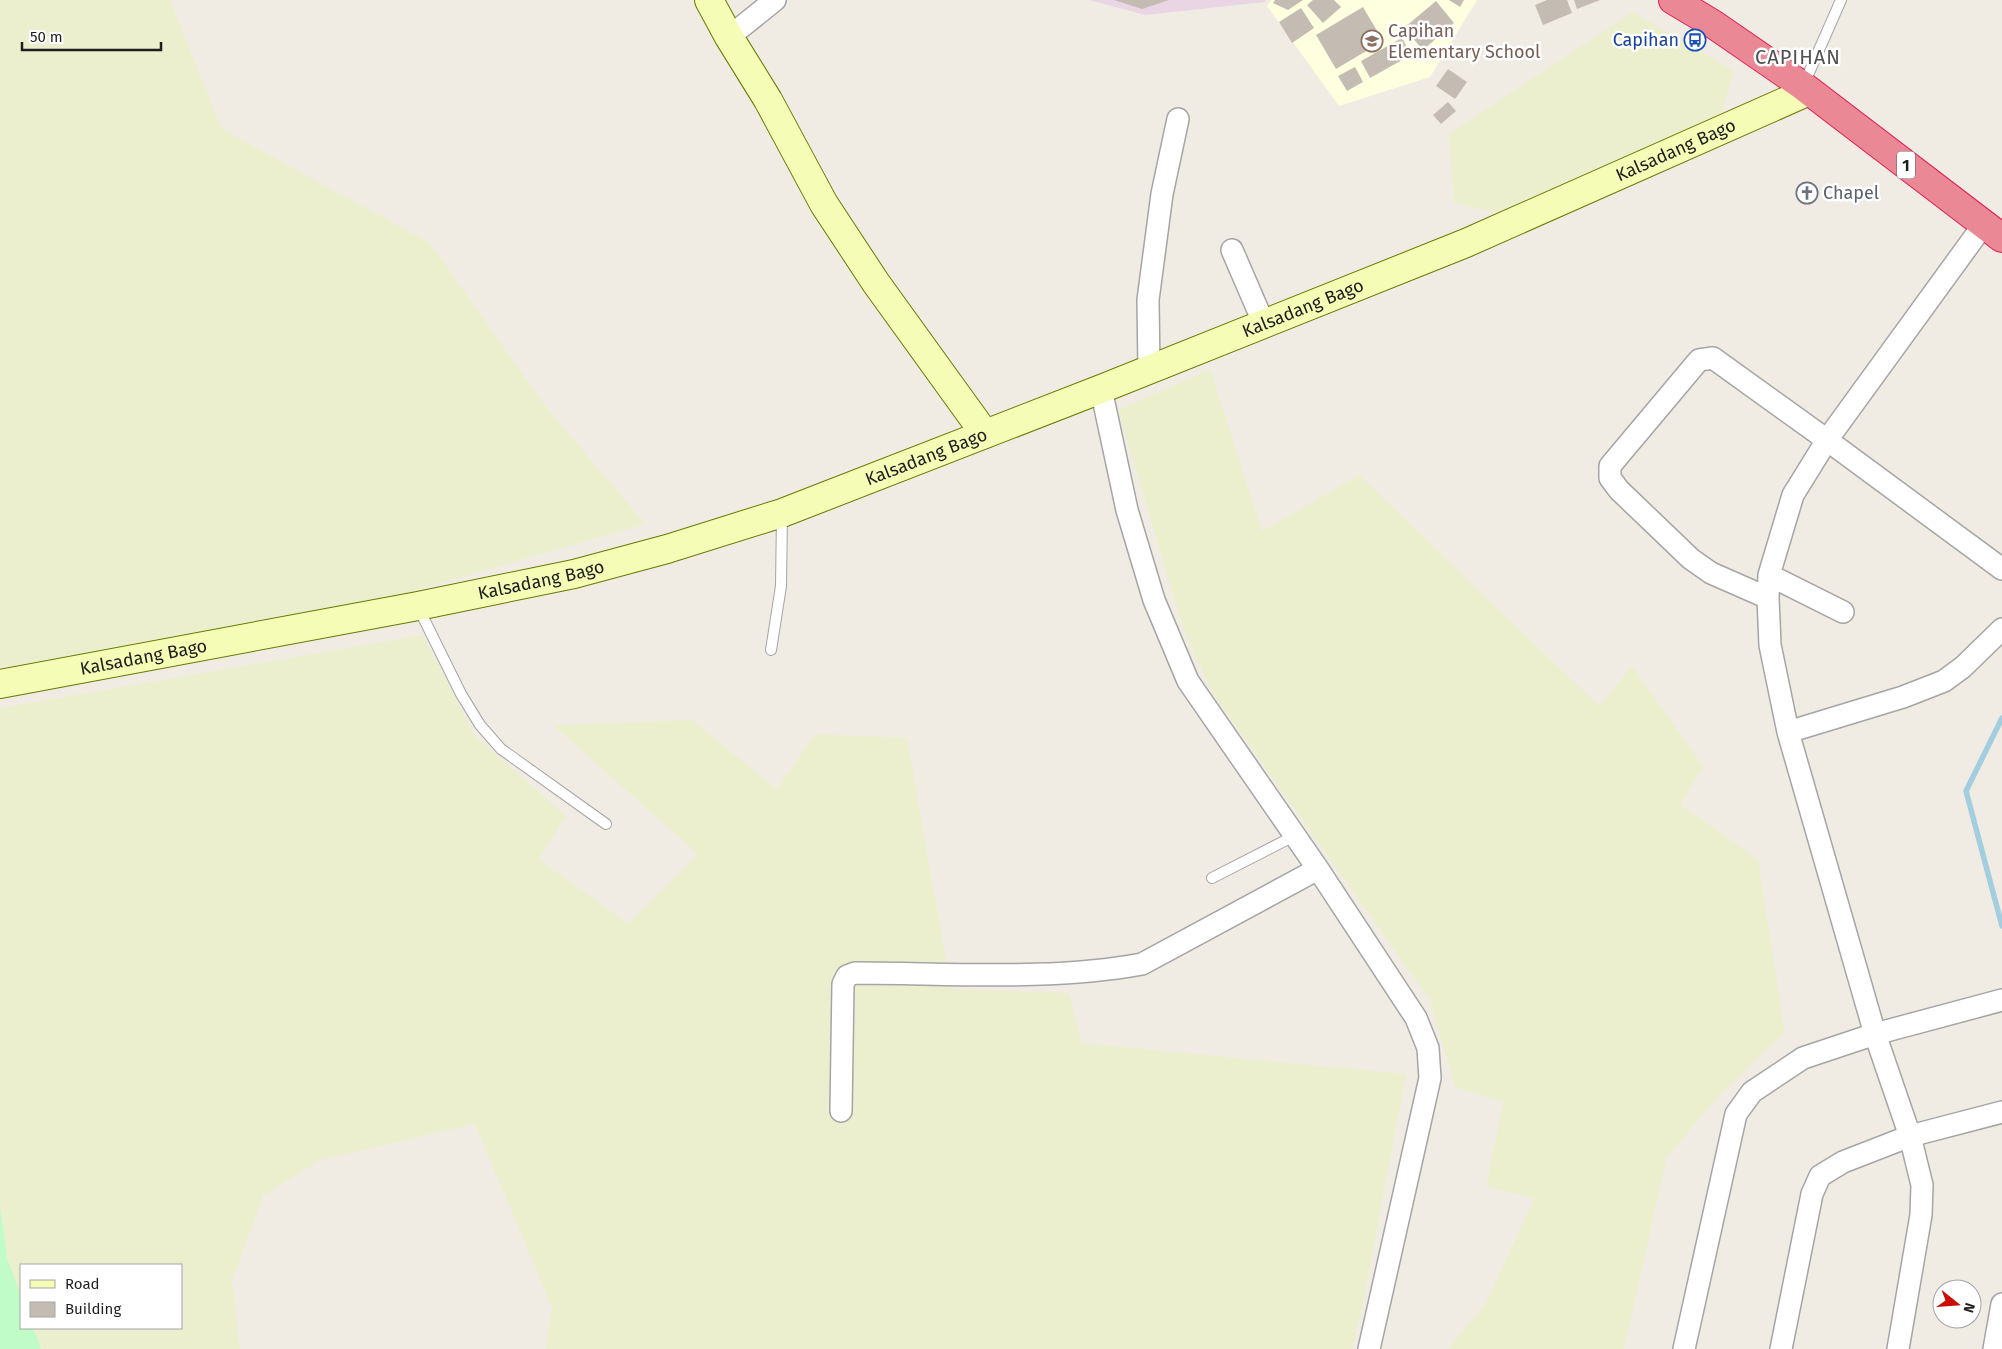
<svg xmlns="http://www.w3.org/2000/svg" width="2002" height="1349" viewBox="0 0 2002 1349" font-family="'Fira Sans',sans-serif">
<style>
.industrial{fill:#e9d5e4}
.education{fill:#fdffde}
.farmland{fill:#ebefce}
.park{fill:#bffcc7}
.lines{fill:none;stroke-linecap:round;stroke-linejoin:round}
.stream{stroke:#a2cedf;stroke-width:5.5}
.building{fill:#c4bcb3}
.lane-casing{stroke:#a5a5a5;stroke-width:12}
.street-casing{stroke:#a5a5a5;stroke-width:24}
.secondary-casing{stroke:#667a00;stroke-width:30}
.highway-casing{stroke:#e21d54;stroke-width:30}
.lane{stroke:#fff;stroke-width:10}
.street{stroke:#fff;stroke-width:21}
.secondary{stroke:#f4fcb5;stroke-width:28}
.highway{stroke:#ea8895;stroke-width:28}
.labels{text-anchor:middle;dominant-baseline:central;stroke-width:5;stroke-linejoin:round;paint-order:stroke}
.shield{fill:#fff;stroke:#626262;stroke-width:1}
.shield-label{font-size:16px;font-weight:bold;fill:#1e1e1e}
.education-label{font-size:18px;fill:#785e54;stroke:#fff;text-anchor:start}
.transit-label{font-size:18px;fill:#164399;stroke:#fff;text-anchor:end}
.street-label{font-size:18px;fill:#1e1e1e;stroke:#fff}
.worship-label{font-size:18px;fill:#5b616d;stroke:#fff;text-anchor:start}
.quarter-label{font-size:20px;letter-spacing:1px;fill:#515151;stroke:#fff}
</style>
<rect width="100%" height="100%" fill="#f0ece4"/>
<path class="industrial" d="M 1090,0 L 1266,0 L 1265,2 L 1145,15 Z"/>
<path class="education" d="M 1271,0 L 1477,0 L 1430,77 L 1339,106 L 1267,6 Z"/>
<path class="farmland" d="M 0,0 L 170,0 L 222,129 L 430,243 L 544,404 L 645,524 L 341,612 L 0,668 Z
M 1633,12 L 1734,71 L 1718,123 L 1504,215 L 1454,203 L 1449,134 Z
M 1210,369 L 1262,531 L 1359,475 L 1599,706 L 1632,666 L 1703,766 L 1681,805 L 1758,859 L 1785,1032 L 1718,1097 L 1667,1157 L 1624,1349 L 1448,1349 L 1486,1303 L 1534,1199 L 1486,1186 L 1503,1102 L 1455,1087 L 1430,1000 L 1213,694 L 1184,631 L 1118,410 Z
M 423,635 L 475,736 L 566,816 L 539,859 L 628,924 L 698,854 L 553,725 L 692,720 L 777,789 L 815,734 L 907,738 L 951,989 L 1069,993 L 1081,1043 L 1406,1074 L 1361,1314 L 1352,1349 L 546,1349 L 552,1308 L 475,1124 L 320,1160 L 263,1196 L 232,1281 L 240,1349 L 40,1349 L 32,1328 L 181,1328 L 181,1265 L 21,1265 L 21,1299 L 8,1264 L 0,1199 L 0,708 Z"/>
<path class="park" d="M 0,1205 L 7,1258 L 21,1297 L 21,1328 L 33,1328 L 41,1349 L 0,1349 Z"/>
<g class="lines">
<path class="stream" d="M 2002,718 L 1966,791 L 2002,926"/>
</g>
<path class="building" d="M 1114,0 L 1169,0 L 1142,9 Z
M 1275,0 L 1303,0 L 1288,10 L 1273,3 Z
M 1313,0 L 1334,0 L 1341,7 L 1323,23 L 1307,5 Z
M 1449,0 L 1464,0 L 1460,7 Z
M 1547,0 L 1567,0 L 1572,13 L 1543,25 L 1535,5 Z
M 1574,0 L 1600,0 L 1577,9 Z
M 1436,1 L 1454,23 L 1423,50 L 1404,28 Z
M 1363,7 L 1383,41 L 1336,69 L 1316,35 Z
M 1301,8 L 1314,28 L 1292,43 L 1279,22 Z
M 1402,38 L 1411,55 L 1370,78 L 1361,61 Z
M 1355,67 L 1363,82 L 1347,91 L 1338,76 Z
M 1448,69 L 1467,82 L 1455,99 L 1436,86 Z
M 1448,102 L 1456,111 L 1441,124 L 1433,115 Z"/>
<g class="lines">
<g class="lane-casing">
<path id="lane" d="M 1804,84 L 1841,0
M 418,607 L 461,694 L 480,725 L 501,749 L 606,824
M 771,650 L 781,586 L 782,514
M 1212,878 L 1294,836"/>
</g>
<g class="street-casing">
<path id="street" d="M 729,37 L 775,0
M 1232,250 L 1264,324
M 1149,370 L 1148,300 L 1162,194 L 1178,119
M 1101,389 L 1127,510 L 1154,600 L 1188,681 L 1318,869 L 1416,1018 L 1428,1048 L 1430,1078 L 1369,1349
M 1769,575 L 1843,612
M 1768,598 L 1711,573 L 1691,559 L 1619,490 L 1610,478 L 1610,466 L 1699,360 L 1713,358 L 1827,440 L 2002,569
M 1788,732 L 1903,697 L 1944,681 L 1963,667 L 2002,629
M 841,1111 L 843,984 L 847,976 L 855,973 C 948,973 1051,981 1142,964 L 1318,869
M 1684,1349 L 1736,1114 L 1752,1092 L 1803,1058 L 1875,1034 L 2002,1000
M 1781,1349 L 1812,1194 L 1820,1176 L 1843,1162 L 1910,1136 L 2002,1112
M 1898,1349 L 1921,1215 L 1922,1185 L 1910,1136 L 1875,1034 L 1788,732 L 1770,645 L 1768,598 L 1769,575 L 1793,495 L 1827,440 L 1984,224
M 1994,1349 L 2002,1304"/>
</g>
<g class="secondary-casing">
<g id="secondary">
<path d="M 709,0 L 729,37 L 768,100 L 824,204 L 876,283 L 985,434"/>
<path id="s1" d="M 0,684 L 418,606 L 574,574 L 667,549 L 782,513 L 1101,389 L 1466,243 L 1809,91"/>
</g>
</g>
<g class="highway-casing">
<path id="highway" d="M 1673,0 L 1713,24 L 1803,86 L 2002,238"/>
</g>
<use href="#lane" class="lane"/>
<use href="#street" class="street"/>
<use href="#secondary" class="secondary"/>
<use href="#highway" class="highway"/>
</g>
<defs>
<g id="bus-ring" transform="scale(1.125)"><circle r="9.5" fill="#fff" stroke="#1a4fb4" stroke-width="1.5"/><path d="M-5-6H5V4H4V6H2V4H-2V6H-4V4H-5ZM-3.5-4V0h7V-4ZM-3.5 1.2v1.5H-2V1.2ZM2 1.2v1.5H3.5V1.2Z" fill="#1a4fb4"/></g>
<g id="school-ring" transform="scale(1.125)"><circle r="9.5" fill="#fff" stroke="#8d6e63" stroke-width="1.5"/><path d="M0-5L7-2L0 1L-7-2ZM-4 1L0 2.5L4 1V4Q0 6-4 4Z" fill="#8d6e63"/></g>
<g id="church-ring" transform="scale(1.125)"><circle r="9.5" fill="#fff" stroke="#6b7280" stroke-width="1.5"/><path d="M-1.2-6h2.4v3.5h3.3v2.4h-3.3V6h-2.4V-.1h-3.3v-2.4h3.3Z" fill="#6b7280"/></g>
</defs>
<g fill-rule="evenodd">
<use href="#bus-ring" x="1695" y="40"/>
<use href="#school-ring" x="1372" y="41"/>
<use href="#church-ring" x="1807" y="193"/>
</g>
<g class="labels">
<rect class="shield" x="1897" y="151.5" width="18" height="27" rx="4"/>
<g class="shield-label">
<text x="1906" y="165">1</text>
</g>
<g class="education-label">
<text x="1388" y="31">Capihan<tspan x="1388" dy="21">Elementary School</tspan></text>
</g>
<g class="transit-label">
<text x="1679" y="40">Capihan</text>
</g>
<g class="street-label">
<text stroke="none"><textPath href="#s1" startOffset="1766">Kalsadang Bago</textPath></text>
<text stroke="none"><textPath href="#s1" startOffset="1361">Kalsadang Bago</textPath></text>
<text stroke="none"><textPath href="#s1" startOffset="956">Kalsadang Bago</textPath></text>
<text stroke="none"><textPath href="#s1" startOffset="551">Kalsadang Bago</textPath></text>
<text stroke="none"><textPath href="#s1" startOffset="146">Kalsadang Bago</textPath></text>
</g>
<g class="worship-label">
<text x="1823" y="193">Chapel</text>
</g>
<g class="quarter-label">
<text x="1798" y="57">CAPIHAN</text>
</g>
</g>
<rect x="20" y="1264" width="162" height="65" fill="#ffffff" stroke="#a5a5a5"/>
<rect x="30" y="1280" width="25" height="8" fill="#f4fcb5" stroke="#a5a5a5"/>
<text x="65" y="1289" font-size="15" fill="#1e1e1e">Road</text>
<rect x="30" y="1302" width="25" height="15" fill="#c4bcb3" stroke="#a5a5a5"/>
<text x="65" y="1314" font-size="15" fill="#1e1e1e">Building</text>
<g transform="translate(1957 1304) rotate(107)"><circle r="24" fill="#ffffff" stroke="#a5a5a5"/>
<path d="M0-4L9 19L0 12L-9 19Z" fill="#cd0c00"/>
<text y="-8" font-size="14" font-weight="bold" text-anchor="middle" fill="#1e1e1e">N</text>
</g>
<path d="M22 42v8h139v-8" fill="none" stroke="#1e1e1e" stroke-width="2.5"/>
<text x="30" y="42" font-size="15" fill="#1e1e1e" stroke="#ffffff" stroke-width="4" paint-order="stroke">50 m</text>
</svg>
